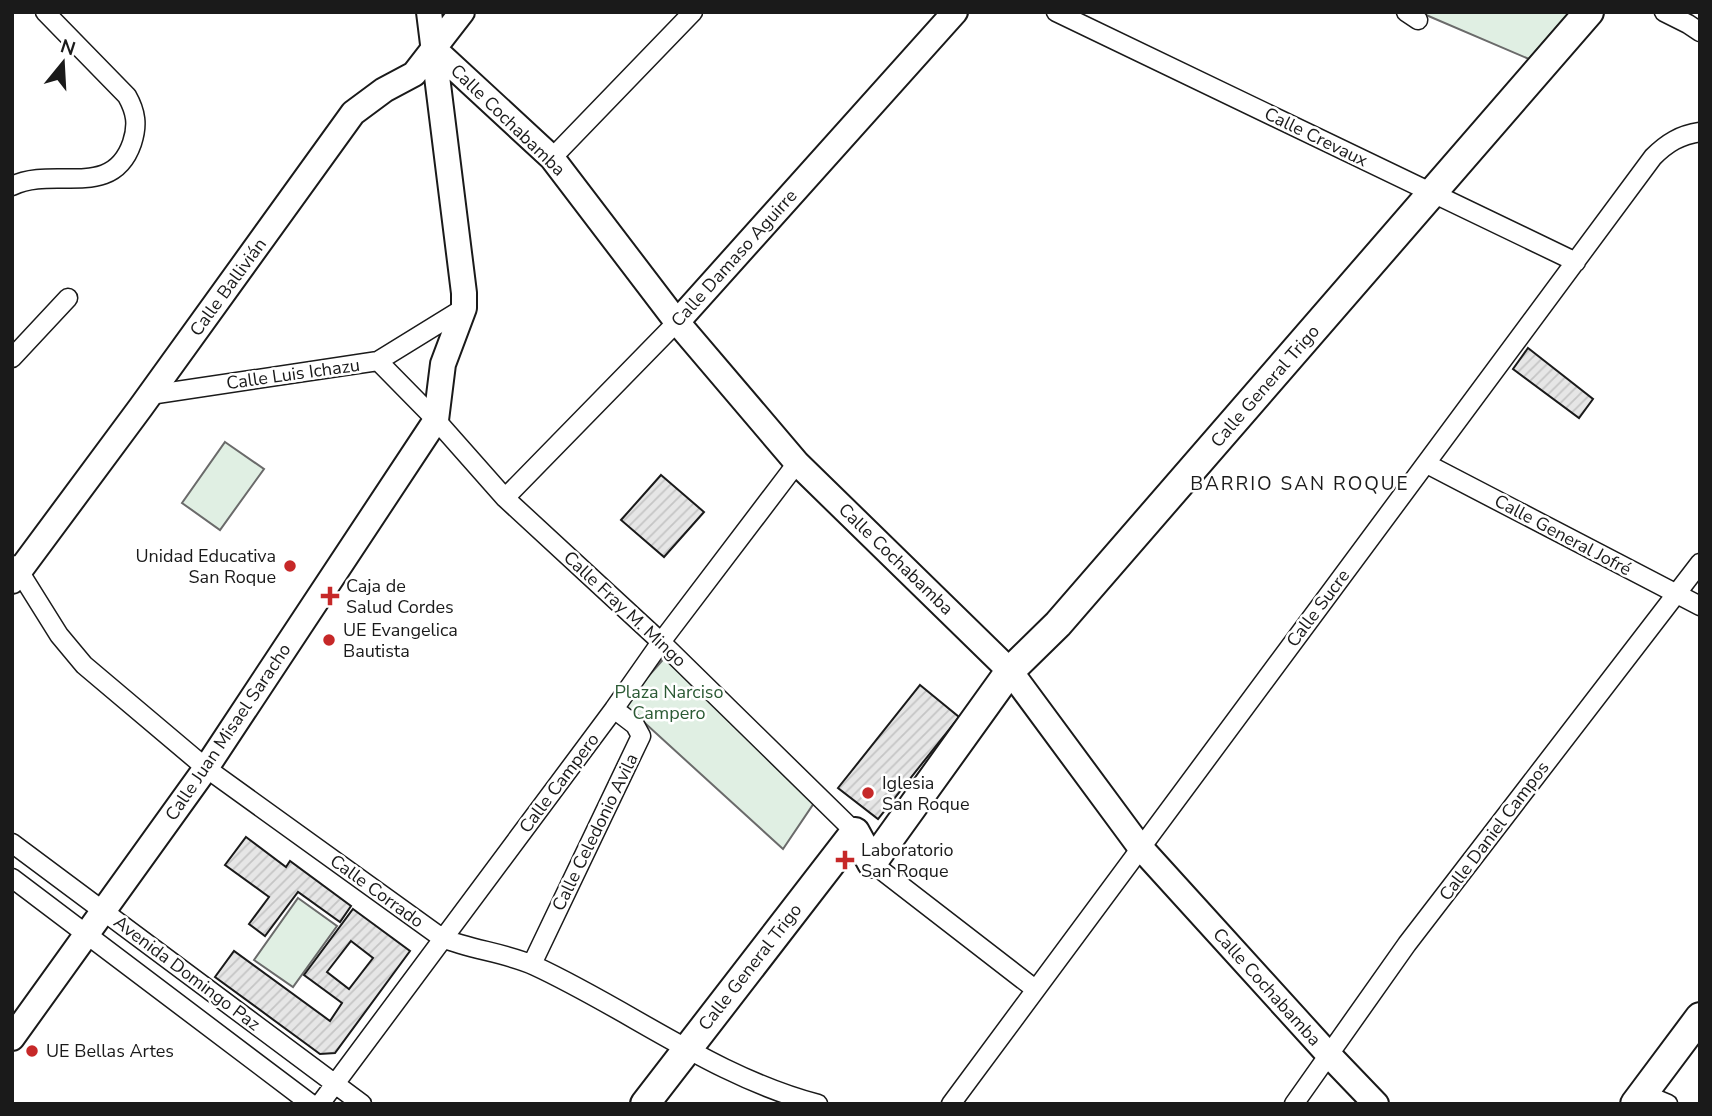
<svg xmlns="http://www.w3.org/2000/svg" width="1712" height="1116" viewBox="0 0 1712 1116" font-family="'Nunito Sans',sans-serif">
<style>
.green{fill:#e0efe3;stroke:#6a6a6a;stroke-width:2}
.building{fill:url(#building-hatch);stroke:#1a1a1a;stroke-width:2;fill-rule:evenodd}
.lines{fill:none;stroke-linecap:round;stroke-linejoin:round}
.street-casing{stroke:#1a1a1a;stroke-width:21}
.secondary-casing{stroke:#1a1a1a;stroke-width:28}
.primary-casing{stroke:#1a1a1a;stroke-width:32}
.street{stroke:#fff;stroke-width:18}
.secondary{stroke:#fff;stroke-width:24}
.primary{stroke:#fff;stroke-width:28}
.poi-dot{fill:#c62828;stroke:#fff;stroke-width:2.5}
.labels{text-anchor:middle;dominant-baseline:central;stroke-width:5;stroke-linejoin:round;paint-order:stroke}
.street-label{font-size:18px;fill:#1a1a1a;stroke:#fff}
.poi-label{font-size:18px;fill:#1a1a1a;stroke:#fff;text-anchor:start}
.park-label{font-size:18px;fill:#2b5a34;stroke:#fff}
.neighbourhood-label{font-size:19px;letter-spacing:2px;fill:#1a1a1a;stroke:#fff}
</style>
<defs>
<pattern id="building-hatch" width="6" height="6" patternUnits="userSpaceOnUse" patternTransform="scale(1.75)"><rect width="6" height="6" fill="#e6e6e6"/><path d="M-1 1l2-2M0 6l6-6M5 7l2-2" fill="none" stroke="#c5c5c5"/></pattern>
</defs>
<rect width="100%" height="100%" fill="#fff"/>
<path class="green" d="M 1419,12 L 1570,12 L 1529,59 Z
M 225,442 L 264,469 L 220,530 L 182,503 Z
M 667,655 L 814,803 L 783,849 L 624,704 Z
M 298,898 L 337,926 L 293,987 L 254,960 Z"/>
<path class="building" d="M 1528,348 L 1593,399 L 1579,418 L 1513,369 Z
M 661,475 L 704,512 L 664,557 L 621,520 Z
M 920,685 L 959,717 L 878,819 L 838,788 Z
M 246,837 L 286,867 L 290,861 L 351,906 L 340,922 L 298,892 L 265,936 L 249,924 L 269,897 L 225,865 Z
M 353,909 L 410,951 L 335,1053 L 320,1054 L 215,977 L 234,951 L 330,1021 L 342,1003 L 304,975 ZM 351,941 L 373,958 L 349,989 L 327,972 Z"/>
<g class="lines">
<g class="street-casing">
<path id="street" d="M 1056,12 L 1576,262
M 1406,12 L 1418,20
M 1664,12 L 1688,24 L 1700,32
M 552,158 L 693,12
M 12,186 C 54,165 112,201 132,143 C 138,125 136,112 127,96 L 45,12
M 12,358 L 68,298
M 378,361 L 436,420 L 505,498 L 661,642 L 855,832
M 150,395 L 378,361 L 464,308
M 1427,464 L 1700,606
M 505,498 L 677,322
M 13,565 L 19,571 L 59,635 L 84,665 L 206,768 L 442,938 C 472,950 507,953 535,966 C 630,1010 715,1077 818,1104
M 12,843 L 362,1104
M 872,863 L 1035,989
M 12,878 L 311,1104
M 532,964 L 641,736 L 635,725 L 614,709
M 1642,1093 L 1668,1104
M 320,1104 L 614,709 L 661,642 L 797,463
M 951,1104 L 1653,157 C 1667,143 1680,135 1700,132
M 1294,1104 L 1407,944 L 1700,563"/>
</g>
<g class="secondary-casing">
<path id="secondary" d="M 434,49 L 552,158 L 677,322 L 797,463 L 1010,671 L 1140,847 L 1329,1055 L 1376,1104
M 677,322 L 955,12
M 12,581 L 141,407 L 353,113 L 384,90 L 414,74 L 462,12
M 12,1038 L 206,768 L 436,420 L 443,364 L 464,308 L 464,293 L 429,12"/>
</g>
<g class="primary-casing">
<path id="primary" d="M 645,1104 L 855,832 L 872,863 L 1010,671 L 1058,624 L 1589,12
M 1635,1104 L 1700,1017"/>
</g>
<use href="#street" class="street"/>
<use href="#secondary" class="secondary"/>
<use href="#primary" class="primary"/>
</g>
<g class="poi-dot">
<circle cx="290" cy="566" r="7"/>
<path d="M326.5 585.5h7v7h7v7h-7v7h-7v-7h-7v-7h7z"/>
<circle cx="329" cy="640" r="7"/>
<circle cx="868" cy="793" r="7"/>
<path d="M841.5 849.5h7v7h7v7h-7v7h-7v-7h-7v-7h7z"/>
<circle cx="32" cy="1051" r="7"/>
</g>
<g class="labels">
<g class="street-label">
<text transform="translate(508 120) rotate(44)">Calle Cochabamba</text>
<text transform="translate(1316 137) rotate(26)">Calle Crevaux</text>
<text transform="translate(734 258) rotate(-48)">Calle Damaso Aguirre</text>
<text transform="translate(228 287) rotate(-54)">Calle Ballivián</text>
<text transform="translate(293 374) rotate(-8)">Calle Luis Ichazu</text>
<text transform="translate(1265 386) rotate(-49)">Calle General Trigo</text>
<text transform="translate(1563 535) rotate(28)">Calle General Jofré</text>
<text transform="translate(896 559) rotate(44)">Calle Cochabamba</text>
<text transform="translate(1318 608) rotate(-53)">Calle Sucre</text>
<text transform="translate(625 609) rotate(43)">Calle Fray M. Mingo</text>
<text transform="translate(228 732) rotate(-56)">Calle Juan Misael Saracho</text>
<text transform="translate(559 783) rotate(-53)">Calle Campero</text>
<text transform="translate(1494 831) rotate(-53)">Calle Daniel Campos</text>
<text transform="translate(595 832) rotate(-64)">Calle Celedonio Avila</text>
<text transform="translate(377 891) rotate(36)">Calle Corrado</text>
<text transform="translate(750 967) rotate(-52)">Calle General Trigo</text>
<text transform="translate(187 973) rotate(37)">Avenida Domingo Paz</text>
<text transform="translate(1267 987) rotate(48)">Calle Cochabamba</text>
</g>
<g class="poi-label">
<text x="276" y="556" text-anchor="end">Unidad Educativa<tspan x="276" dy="21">San Roque</tspan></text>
<text x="346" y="586">Caja de<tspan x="346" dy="21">Salud Cordes</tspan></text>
<text x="343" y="630">UE Evangelica<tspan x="343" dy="21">Bautista</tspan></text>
<text x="882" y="783">Iglesia<tspan x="882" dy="21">San Roque</tspan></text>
<text x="861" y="850">Laboratorio<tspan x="861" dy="21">San Roque</tspan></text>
<text x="46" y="1051">UE Bellas Artes</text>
</g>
<g class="park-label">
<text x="669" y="692">Plaza Narciso<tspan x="669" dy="21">Campero</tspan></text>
</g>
<g class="neighbourhood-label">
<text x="1300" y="484">BARRIO SAN ROQUE</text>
</g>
</g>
<rect width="1712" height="1116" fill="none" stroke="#1a1a1a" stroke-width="28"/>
<g transform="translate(63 63) rotate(18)" stroke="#ffffff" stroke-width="5" paint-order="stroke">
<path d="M0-5L12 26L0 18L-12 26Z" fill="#1a1a1a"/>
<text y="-10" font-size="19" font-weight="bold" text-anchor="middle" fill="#1a1a1a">N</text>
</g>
</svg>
